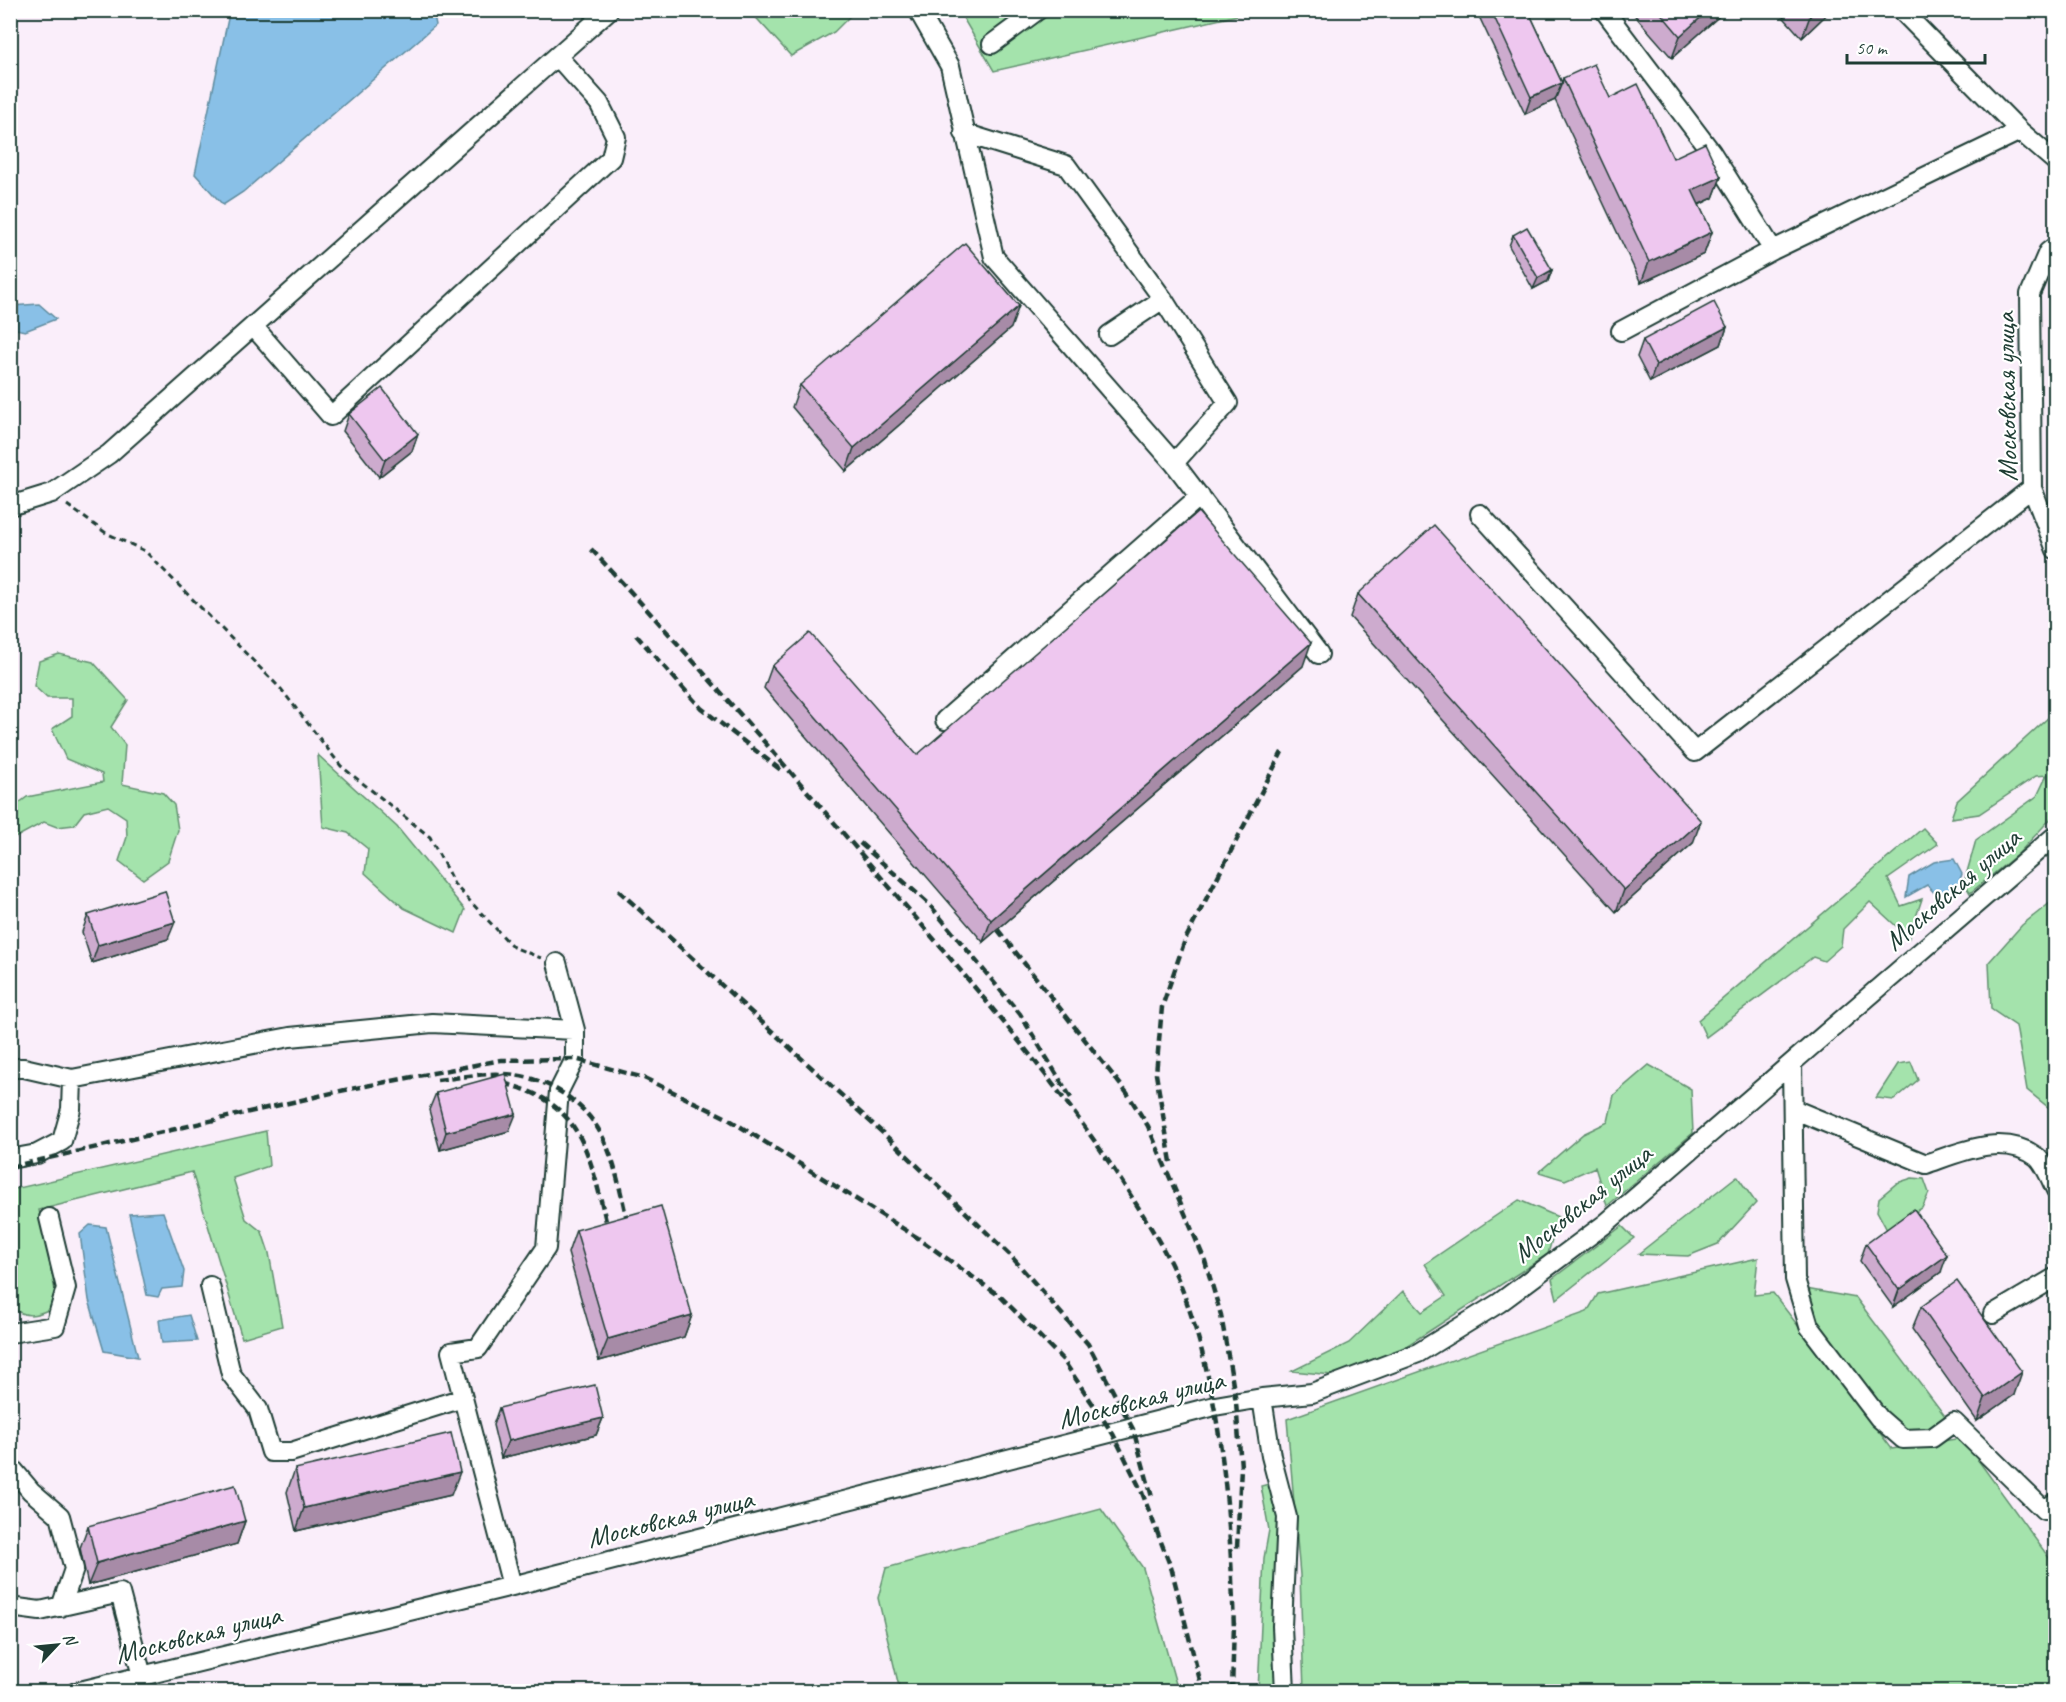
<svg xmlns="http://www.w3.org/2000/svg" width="2066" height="1702" viewBox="0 0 2066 1702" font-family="Caveat,sans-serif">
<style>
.green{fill:#a4e3ac;stroke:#629070;stroke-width:1.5}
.water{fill:#89c0e7;stroke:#5f8c9f;stroke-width:1.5}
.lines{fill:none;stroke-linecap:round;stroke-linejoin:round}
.minor-casing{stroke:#1f3d34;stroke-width:22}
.path{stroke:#1f3d34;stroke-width:3;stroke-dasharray:6 4.5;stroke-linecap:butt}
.minor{stroke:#fff;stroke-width:18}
.rail{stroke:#1f3d34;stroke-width:4.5;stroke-dasharray:9 4.5;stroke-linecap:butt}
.wall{fill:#cdabce;stroke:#1f3d34;stroke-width:1.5}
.shaded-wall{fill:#a78ba7;stroke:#1f3d34;stroke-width:1.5}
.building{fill:#eec7ef;stroke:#1f3d34;stroke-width:1.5}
.labels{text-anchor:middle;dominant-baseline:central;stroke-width:4.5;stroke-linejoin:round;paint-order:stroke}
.street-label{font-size:28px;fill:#1f3d34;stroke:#fff}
</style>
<rect width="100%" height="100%" fill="#faeefa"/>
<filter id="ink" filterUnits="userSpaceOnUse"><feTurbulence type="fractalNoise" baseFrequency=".0167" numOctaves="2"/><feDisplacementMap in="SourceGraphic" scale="12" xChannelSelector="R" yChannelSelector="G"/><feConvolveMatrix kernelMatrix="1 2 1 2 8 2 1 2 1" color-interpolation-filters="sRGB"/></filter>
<g filter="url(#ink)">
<path class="green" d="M 750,11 L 855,11 L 834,32 L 791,56 Z
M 959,11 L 1256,11 L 994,71 Z
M 59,654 L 93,662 L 128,700 L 111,727 L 125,745 L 122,784 L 163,793 L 174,805 L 178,830 L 168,861 L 143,879 L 119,861 L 127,837 L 126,818 L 108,806 L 84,812 L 74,825 L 57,827 L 44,822 L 11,840 L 11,809 L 27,797 L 103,782 L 102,774 L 66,759 L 52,729 L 72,716 L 72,698 L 47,698 L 34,686 L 39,661 Z
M 2055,706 L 2055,814 L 2019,853 L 1970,893 L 1964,883 L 1976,840 L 2037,796 L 2047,775 L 2036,776 L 1979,814 L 1951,818 L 1957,801 L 2050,716 Z
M 318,755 L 397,827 L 465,910 L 456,933 L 404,908 L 365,873 L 368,849 L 348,833 L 323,827 Z
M 1923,828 L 1938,844 L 1888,879 L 1901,906 L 1922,899 L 1909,938 L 1870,902 L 1843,929 L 1841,946 L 1824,961 L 1813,957 L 1706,1037 L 1698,1020 Z
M 2055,899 L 2056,1103 L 2048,1107 L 2027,1090 L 2016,1026 L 1991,1009 L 1989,962 L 2022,925 Z
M 1911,1062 L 1918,1080 L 1894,1100 L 1876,1098 L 1898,1064 Z
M 1649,1065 L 1691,1089 L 1693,1133 L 1607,1206 L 1595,1167 L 1565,1180 L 1539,1172 L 1583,1134 L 1608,1122 L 1614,1095 Z
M 266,1131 L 269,1166 L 233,1178 L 246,1219 L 262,1232 L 269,1253 L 282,1326 L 242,1338 L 192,1172 L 39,1210 L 55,1290 L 50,1309 C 34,1317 26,1317 11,1308 L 10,1190 Z
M 1737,1176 L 1756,1203 L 1718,1244 L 1688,1256 L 1638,1254 Z
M 1912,1178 L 1924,1179 L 1929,1193 L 1922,1208 L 1887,1230 L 1877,1211 L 1879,1198 L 1897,1183 Z
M 1519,1200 L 1558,1217 L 1548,1254 L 1394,1354 L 1332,1375 L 1292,1371 L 1349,1343 L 1403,1291 L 1422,1312 L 1446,1296 L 1425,1264 Z
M 1622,1226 L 1634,1238 L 1557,1299 L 1552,1279 Z
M 1758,1258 L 1754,1295 L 1773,1293 L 1892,1449 L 1962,1438 L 2055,1566 L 2055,1691 L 1304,1691 L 1300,1575 L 1287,1419 L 1587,1312 L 1598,1294 Z
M 1806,1289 L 1856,1298 L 1948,1420 L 1929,1433 L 1907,1434 L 1878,1412 L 1817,1327 Z
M 1273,1483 L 1279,1511 L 1278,1691 L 1258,1692 L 1264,1558 L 1269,1530 L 1261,1486 Z
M 1101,1509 L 1143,1568 L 1178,1691 L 900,1691 L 878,1598 L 886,1568 Z"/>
<path class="water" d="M 233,11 L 433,11 L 436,25 L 243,192 L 223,205 L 195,174 L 229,14 Z
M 39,304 L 56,319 L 25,331 L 11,328 L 11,306 Z
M 1954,859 L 1962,874 L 1958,885 L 1940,899 L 1927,885 L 1906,897 L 1909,877 L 1934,862 Z
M 163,1212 L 184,1271 L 182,1287 L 162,1289 L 158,1297 L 147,1295 L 129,1214 Z
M 90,1225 L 106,1227 L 138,1357 L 104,1351 L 89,1300 L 80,1234 Z
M 189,1315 L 197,1341 L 162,1343 L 159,1320 Z"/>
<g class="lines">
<g class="minor-casing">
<path id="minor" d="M 918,10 L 950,66 L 994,257 L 1174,463 L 1319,654
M 1604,10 L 1712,153 L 1773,250
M 1901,10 L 2020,131 L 2056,162
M 992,44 L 1038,10
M 964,133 L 1066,165 L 1163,299 L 1228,403 L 1174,463
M 2056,246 L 2048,252 L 2030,294 L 2032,488 L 2056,550
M 253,326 L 331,416 L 611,158 L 616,137 L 599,103 L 557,56
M 1621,331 L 1773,250 L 2020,131
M 1109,335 L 1163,299
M 10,506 L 52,493 L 109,454 L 609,10
M 1480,514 L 1695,752 L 2032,488
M 945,720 L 1200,496
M 1792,1064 L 1795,1279 L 1809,1326 L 1879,1418 L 1903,1439 L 1932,1438 L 1954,1422 L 2044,1510 L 2056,1502
M 10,1068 L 24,1068 L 72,1079 L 290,1037 L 432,1023 L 575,1030
M 1793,1109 L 1926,1164 C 1961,1152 2003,1132 2037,1157 C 2045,1164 2051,1180 2056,1190
M 10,1159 L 37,1154 L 62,1141 L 71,1109 L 72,1079
M 210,1286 L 231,1374 L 258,1409 L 271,1452 L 291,1452 L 463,1398
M 1993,1314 L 2056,1277
M 10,1333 L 55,1326 L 66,1288 L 49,1218
M 1262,1398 L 1271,1456 L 1287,1517 L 1282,1626 L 1285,1692
M 10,1466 L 31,1491 L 60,1516 L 74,1569 L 61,1607
M 512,1586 L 451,1352 L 478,1348 L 546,1248 L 559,1091 L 575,1059 L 575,1030 L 557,963
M 10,1607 L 40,1611 L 120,1593 L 142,1676
M 76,1692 L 512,1586 L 1215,1406 L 1262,1398 L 1312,1393 L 1418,1353 L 1499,1303 L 1605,1224 L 2056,835"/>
</g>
<path class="path" d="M 67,505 L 106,533 L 145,551 L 281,689 L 341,766 L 430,837 L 454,884 L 513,947 L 541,958"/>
<use href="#minor" class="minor"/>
<path class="rail" d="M 591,549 C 705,671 813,798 922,925 C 994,1010 1066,1094 1126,1188 C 1145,1218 1166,1250 1180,1284 C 1223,1394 1230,1512 1234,1630
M 636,635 L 701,708 L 782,771
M 860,843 L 929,904 L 1020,1014 L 1071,1098
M 618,890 L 898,1147 L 1011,1256 L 1088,1344 L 1133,1429 L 1152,1497
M 998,930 L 1127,1093 L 1148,1126 L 1205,1261 L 1221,1315 L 1236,1402 L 1241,1467 L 1237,1548
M 437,1080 C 458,1078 480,1073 501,1074 C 538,1074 577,1096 597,1127 C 616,1157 621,1198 630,1232
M 490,1081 C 586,1096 589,1156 610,1237
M 1171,1162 L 1156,1074 L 1162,1007 L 1185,940 L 1282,752
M 10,1167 L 345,1090 L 501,1060 L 575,1059 L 644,1078 L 725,1117 L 918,1238 L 1001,1297 L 1063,1360 L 1113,1434 L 1141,1490 L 1173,1573
M 1171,1567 L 1203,1692
M 1232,1692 L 1234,1623"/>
</g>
<path class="wall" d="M 1476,10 L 1528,10 L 1562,83 L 1563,78 L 1610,98 L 1673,158 L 1721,177 L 1713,198 L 1699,205 L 1712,232 L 1704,254 L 1641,283 L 1555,100 L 1525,114 Z
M 1630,10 L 1726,10 L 1672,58 Z
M 1777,10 L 1829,10 L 1827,14 L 1802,38 Z
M 1513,235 L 1552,270 L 1548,281 L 1533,289 L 1509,246 Z
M 1727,327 L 1721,345 L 1650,382 L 1637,357 L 1643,340 Z
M 1011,328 L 846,471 L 792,407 L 800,385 Z
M 349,414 L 418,434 L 412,451 L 379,477 L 343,431 Z
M 1358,594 L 1693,843 L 1616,912 L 1350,617 Z
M 772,666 L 917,755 L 1303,666 L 983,942 L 764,688 Z
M 88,915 L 168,939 L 92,963 L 82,932 Z
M 436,1093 L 509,1131 L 440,1150 L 429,1110 Z
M 576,1230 L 692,1315 L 684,1337 L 599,1361 L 568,1253 Z
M 1866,1244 L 1941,1272 L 1893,1307 L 1860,1261 Z
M 1921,1307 L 2014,1395 L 1977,1421 L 1912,1329 Z
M 499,1408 L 603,1418 L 596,1435 L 501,1458 L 493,1425 Z
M 295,1469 L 451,1495 L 296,1531 L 287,1492 Z
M 245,1521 L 237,1544 L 88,1585 L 80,1548 L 88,1526 Z"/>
<path class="shaded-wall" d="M 1709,10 L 1726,10 L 1672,58 L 1680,36 Z
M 1816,10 L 1829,10 L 1827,14 L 1802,38 L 1810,16 Z
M 1562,83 L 1555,100 L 1525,114 L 1531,97 Z
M 1721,177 L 1713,198 L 1684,211 L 1692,190 Z
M 1712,232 L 1704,254 L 1641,283 L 1649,262 Z
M 1552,270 L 1548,281 L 1533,289 L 1538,278 Z
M 1019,306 L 1011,328 L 846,471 L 854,448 Z
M 1727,327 L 1721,345 L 1650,382 L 1656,365 Z
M 418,434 L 412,451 L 379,477 L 385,460 Z
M 1311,643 L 1303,666 L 983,942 L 991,920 Z
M 1701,821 L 1693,843 L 1616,912 L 1624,890 Z
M 175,922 L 168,939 L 92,963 L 98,945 Z
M 516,1114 L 509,1131 L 440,1150 L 446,1132 Z
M 1947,1255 L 1941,1272 L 1893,1307 L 1899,1290 Z
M 692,1315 L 684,1337 L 599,1361 L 608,1339 Z
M 2022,1372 L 2014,1395 L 1977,1421 L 1985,1398 Z
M 603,1418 L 596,1435 L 501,1458 L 508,1441 Z
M 460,1472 L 451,1495 L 296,1531 L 304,1508 Z
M 245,1521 L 237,1544 L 88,1585 L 97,1563 Z"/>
<path class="building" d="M 1491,10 L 1528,10 L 1562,83 L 1531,97 Z
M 1658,10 L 1709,10 L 1680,36 Z
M 1805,10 L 1816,10 L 1810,16 Z
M 1594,64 L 1610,98 L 1638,84 L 1673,158 L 1705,143 L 1721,177 L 1692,190 L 1712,232 L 1649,262 L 1563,78 Z
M 1527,227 L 1552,270 L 1538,278 L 1513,235 Z
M 965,243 L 1019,306 L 854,448 L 800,385 Z
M 1714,302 L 1727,327 L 1656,365 L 1643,340 Z
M 382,388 L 418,434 L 385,460 L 349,414 Z
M 1198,512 L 1311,643 L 991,920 L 772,666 L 810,633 L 917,755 Z
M 1434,525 L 1701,821 L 1624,890 L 1358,594 Z
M 165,891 L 175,922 L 98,945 L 88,915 Z
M 505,1074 L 516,1114 L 446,1132 L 436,1093 Z
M 661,1206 L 692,1315 L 608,1339 L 576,1230 Z
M 1914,1209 L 1947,1255 L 1899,1290 L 1866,1244 Z
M 1957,1281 L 2022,1372 L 1985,1398 L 1921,1307 Z
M 595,1385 L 603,1418 L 508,1441 L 499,1408 Z
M 451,1433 L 460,1472 L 304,1508 L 295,1469 Z
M 235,1485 L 245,1521 L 97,1563 L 88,1526 Z"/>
</g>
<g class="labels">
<g class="street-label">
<text transform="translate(2006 397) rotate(-91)">Московская улица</text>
<text transform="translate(1952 889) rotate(-41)">Московская улица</text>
<text transform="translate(1582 1203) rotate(-39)">Московская улица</text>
<text transform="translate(1141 1399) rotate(-14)">Московская улица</text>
<text transform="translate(670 1518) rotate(-14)">Московская улица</text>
<text transform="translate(198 1634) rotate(-14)">Московская улица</text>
</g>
</g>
<rect width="2066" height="1702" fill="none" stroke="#fff" stroke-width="36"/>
<rect x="18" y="18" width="2030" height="1666" fill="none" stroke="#1f3d34" stroke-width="2" filter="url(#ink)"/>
<g transform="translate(57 1645) rotate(64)" stroke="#ffffff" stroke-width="4.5" paint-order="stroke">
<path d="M0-4.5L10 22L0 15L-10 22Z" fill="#1f3d34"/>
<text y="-9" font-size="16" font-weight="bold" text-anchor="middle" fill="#1f3d34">N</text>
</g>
<path d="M1847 54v9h138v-9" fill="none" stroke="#1f3d34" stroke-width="3"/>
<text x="1856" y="54" font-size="18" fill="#1f3d34" stroke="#ffffff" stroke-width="4.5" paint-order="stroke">50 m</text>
</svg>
